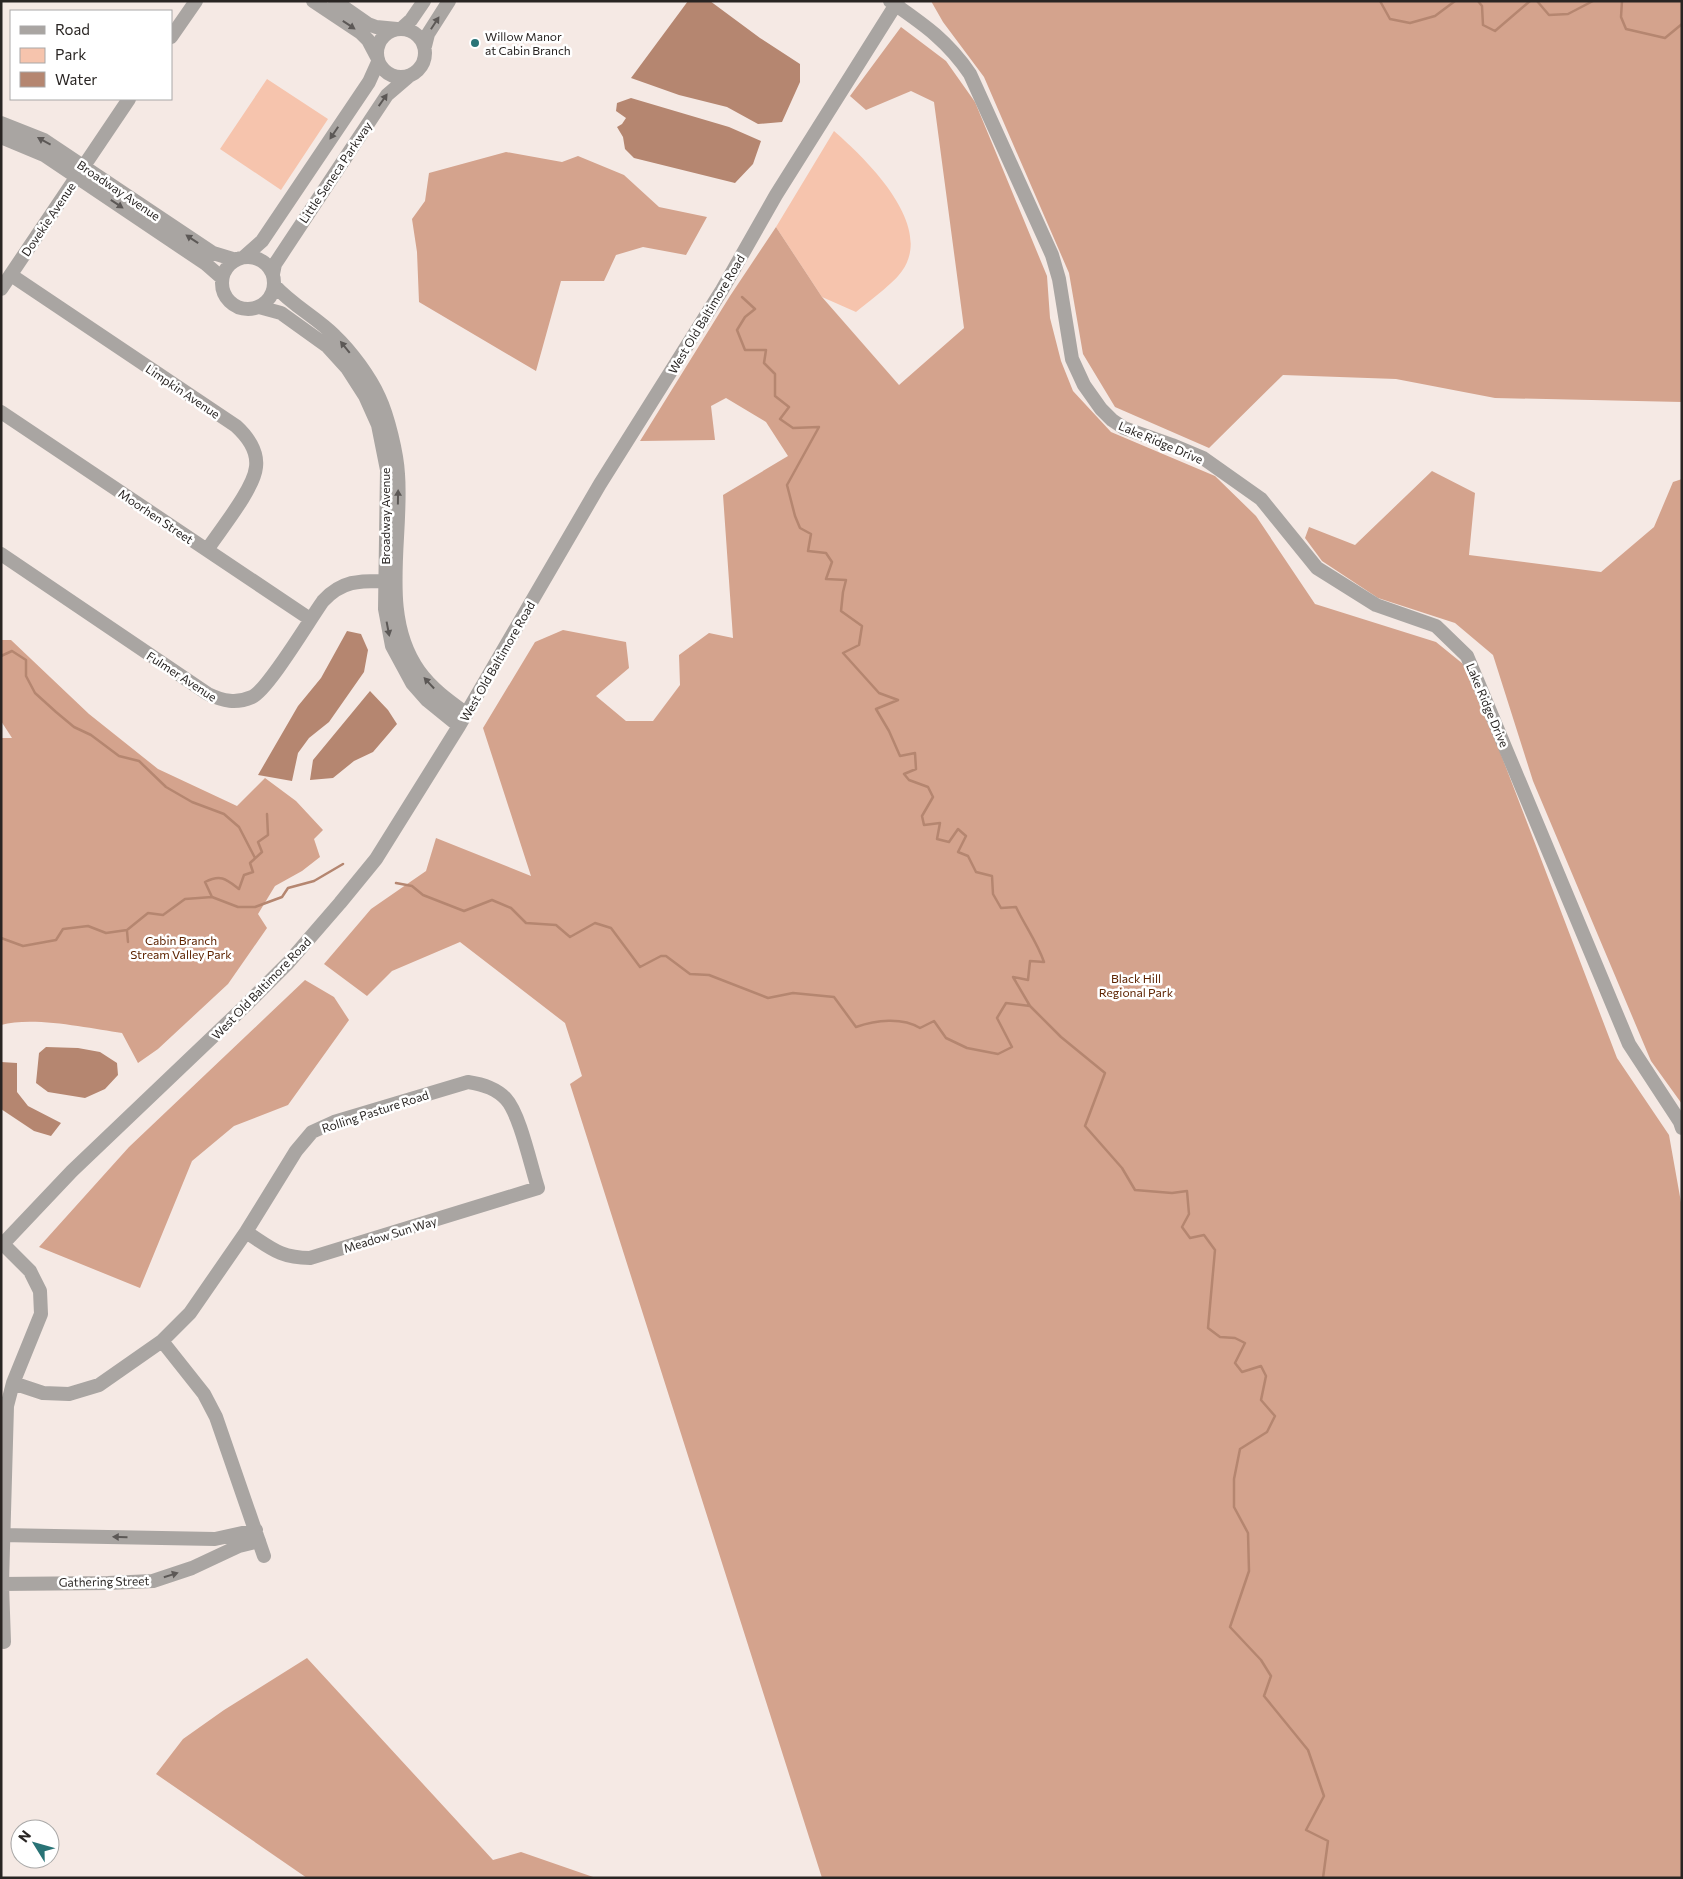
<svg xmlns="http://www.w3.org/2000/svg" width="1683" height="1879" viewBox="0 0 1683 1879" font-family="Commissioner,sans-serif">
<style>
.green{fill:#f6c4ad}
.forest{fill:#d4a38d}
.water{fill:#b58670}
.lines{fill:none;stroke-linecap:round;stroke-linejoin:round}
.stream{stroke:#b58670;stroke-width:2.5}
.minor{stroke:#a9a5a2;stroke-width:14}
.oneway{fill:#5c5856}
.poi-dot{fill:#297376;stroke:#fff;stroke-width:2}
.labels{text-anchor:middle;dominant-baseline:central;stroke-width:5;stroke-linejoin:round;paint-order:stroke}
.poi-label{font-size:12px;fill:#292523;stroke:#fff;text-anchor:start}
.street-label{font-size:12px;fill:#292523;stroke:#fff}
.park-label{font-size:12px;fill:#5d2300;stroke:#fff}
</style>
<rect width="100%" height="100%" fill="#f5e9e4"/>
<path class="green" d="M 267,79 L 328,119 L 281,190 L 220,149 Z
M 834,131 C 866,159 935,225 902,271 C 894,283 868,302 856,312 L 822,297 L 776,227 Z"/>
<path class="forest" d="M 931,1 L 1682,1 L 1682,402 L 1495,398 L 1396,379 L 1283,375 L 1209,448 L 1115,407 L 1083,354 L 1069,273 L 984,77 L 943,22 Z
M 901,27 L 946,61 L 975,102 L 1047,276 L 1050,318 L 1061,361 L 1073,391 L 1111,432 L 1215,476 L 1256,516 L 1315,604 L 1436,642 L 1468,668 L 1617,1058 L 1669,1135 L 1682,1208 L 1682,1878 L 822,1878 L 570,1084 L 582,1076 L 565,1023 L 460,942 L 392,971 L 367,996 L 324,964 L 371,909 L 426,871 L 436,838 L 531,876 L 483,728 L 535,642 L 563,630 L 626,642 L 629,668 L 596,696 L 626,721 L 653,721 L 680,685 L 679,655 L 709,633 L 733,638 L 723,495 L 788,456 L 766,422 L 726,398 L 711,406 L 715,440 L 640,441 L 730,296 L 776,227 L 822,297 L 899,385 L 964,328 L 934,102 L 911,91 L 866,110 L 850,96 Z
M 506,152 L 562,162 L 578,156 L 624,175 L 659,207 L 707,217 L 686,255 L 643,247 L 616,255 L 604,281 L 561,281 L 536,371 L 419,302 L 417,252 L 412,219 L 425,201 L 429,173 Z
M 1432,471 L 1475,493 L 1469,555 L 1601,572 L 1654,527 L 1673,482 L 1682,479 L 1682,1104 L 1651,1061 L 1533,781 L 1493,655 L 1455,623 L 1378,598 L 1322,561 L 1305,538 L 1309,527 L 1355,545 Z
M 1,640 L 11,640 L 89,714 L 158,769 L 237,806 L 265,778 L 296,801 L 323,830 L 314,839 L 320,857 L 302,871 L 275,886 L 258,914 L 267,928 L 228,984 L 158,1049 L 138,1063 L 122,1033 C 88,1028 33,1016 1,1025 L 1,738 L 12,738 L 1,721 Z
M 305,980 L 334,997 L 349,1020 L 288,1105 L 234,1126 L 192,1161 L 140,1288 L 39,1247 L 129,1147 Z
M 307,1658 L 493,1860 L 521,1852 L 596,1878 L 307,1878 L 156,1774 L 183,1739 L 224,1710 Z"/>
<path class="water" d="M 688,1 L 710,1 L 760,38 L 800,64 L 800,82 L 782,122 L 758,124 L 727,107 L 679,95 L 631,78 Z
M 631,98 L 729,127 L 761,141 L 753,164 L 735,183 L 634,158 L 625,149 L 623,137 L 617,127 L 622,124 L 626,118 L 616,111 L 617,103 Z
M 347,631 L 361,634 L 368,650 L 364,672 L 329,722 L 309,738 L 298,753 L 292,781 L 258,775 L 298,706 L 321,678 Z
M 370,691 L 388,710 L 397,724 L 373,752 L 354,761 L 333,778 L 310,780 L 313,760 Z
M 46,1047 L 78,1048 L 100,1052 L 117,1063 L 118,1075 L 105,1089 L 85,1098 L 48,1092 L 36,1083 L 39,1053 Z
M 1,1062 L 17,1063 L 17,1092 L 28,1106 L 61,1123 L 51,1136 L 34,1131 L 1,1109 Z"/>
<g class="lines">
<path class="stream" d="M 1380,1 L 1390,19 L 1410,23 L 1435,16 L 1455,1
M 1478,1 L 1482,6 L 1483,25 L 1495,31 L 1530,1
M 1537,1 L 1549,15 L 1568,14 L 1593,1
M 1622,1 L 1621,17 L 1626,29 L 1665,38 L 1682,24
M 742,297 L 755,309 L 745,317 L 737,330 L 745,350 L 766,350 L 764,363 L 775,374 L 775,396 L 789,407 L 780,419 L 793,428 L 819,427 L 787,485 L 795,516 L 800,528 L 811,534 L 808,551 L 826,553 L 832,562 L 826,579 L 846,580 L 843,592 L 841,611 L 862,626 L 859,645 L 843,653 L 879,693 L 898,700 L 876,709 L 889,731 L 900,756 L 915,753 L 916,769 L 904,774 L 909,780 L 928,787 L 933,797 L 922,816 L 924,825 L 940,823 L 937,839 L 949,842 L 958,829 L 966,836 L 958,852 L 968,856 L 976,872 L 992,876 L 993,894 L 1001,908 L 1016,907 C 1025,926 1037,942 1044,962 L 1030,961 L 1028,980 L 1013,977 L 1030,1006 L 1061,1037 L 1105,1073 L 1085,1126 L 1122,1168 L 1135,1190 L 1172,1193 L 1187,1191 L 1189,1214 L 1182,1227 L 1190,1238 L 1204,1235 L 1215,1250 L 1208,1328 L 1220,1337 L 1235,1338 L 1245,1343 L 1235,1363 L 1242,1372 L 1261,1366 L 1266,1376 L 1261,1400 L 1275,1416 L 1267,1432 L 1240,1449 L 1234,1479 L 1234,1507 L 1248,1533 L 1249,1571 L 1230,1627 L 1261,1660 L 1271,1676 L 1264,1696 L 1308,1750 L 1324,1796 L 1306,1830 L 1328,1841 L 1323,1878
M 1,656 L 12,651 L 26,660 L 26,676 L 35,693 L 56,712 L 74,727 L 91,735 L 119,756 L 139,761 L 166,787 L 192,802 L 224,814 L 239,827 L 255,858
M 396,883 L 412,886 L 423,895 L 464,911 L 492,900 L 511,908 L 526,923 L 556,925 L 570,937 L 595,923 L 611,928 L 640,967 L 661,956 L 666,956 L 690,974 L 709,975 L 768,998 L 793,993 L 834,997 L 856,1027 C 876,1020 902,1017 920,1028 L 934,1021 L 946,1038 L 967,1048 L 998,1054 L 1012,1047 L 997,1018 L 1006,1003 L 1030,1006
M 212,897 L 205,882 C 221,874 226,879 239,889 L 244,875 L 253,872 L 250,863 L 262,852 L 258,842 L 268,835 L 267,814
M 127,931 L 128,942
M 1,938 L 23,946 L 56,940 L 63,929 L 88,926 L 106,933 L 127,930 L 148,913 L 163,915 L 185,899 L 212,897 L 238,907 L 255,907 L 282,897 L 288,888 L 314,881 L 343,864"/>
<path class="minor" d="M 313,1 L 361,33 L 368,40 L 377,57
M 335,1 L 368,24 L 376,27 L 397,29
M 890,1 C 923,24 947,40 970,74 L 1052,255 L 1059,279 L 1072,359 L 1084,385 L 1101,409 L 1112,420 L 1124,428 L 1172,445 L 1203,458 L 1261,499 L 1317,568 L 1376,605 L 1436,626 L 1467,656 L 1629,1044 L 1680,1122 L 1682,1128
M377 53a24 24 0 1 1 48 0a24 24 0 1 1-48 0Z
M 401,29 L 411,20 L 424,1
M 171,37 L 196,1
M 425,46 L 428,34 L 449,1
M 1,123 L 44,140 L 213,253 L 236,260
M 1,137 L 44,155 L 206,264 L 222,278
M 244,257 L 262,241 L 369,82 L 378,62
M222 283a26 26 0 1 1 52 0a26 26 0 1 1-52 0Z
M 273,274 L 275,264 L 281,255 L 387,95 L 408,77
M 11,275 L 236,426 C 247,436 258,451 256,467 C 254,489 220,530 207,550
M 274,285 C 293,306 316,317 335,336 C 351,351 370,377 379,397 C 388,416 397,454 398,474 C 403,538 379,615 419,671 C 432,689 449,701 467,714
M 1,289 L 129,99
M 259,307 L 281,313 L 327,346 L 347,368 L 365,396 L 378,425 L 387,470 L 385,609 L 392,646 L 412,683 L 427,700 L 459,726
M 1,412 L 310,619
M 1,554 L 208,694 C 223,701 236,704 252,697 C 268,690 310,619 323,601 C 344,578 364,581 393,581
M 1,1242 L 30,1271 L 40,1291 L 41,1314 L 13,1383 L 7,1406 L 2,1584 L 4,1642
M 1,1246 L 72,1171 L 244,1007 L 288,963 L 340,903 L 376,859 L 459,726 L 600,484 L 722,290 L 776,195 L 898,1
M 162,1341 L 204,1394 L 216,1417 L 264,1556
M 13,1383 L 43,1393 L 69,1394 L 99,1385 L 162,1341 L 190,1313 L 246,1232 L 296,1151 L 312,1132 L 334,1122 L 468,1082 C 482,1084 496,1088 506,1099 C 520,1114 531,1167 538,1188 L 310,1258 C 280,1258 271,1248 246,1232
M 1,1535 L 215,1539 L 256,1530
M 1,1584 L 108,1583 L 153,1581 L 192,1568 L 239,1546 L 259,1541"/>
</g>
<defs><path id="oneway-solid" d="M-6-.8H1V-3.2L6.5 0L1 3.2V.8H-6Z" transform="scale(1.25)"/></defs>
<g class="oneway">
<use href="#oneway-solid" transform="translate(435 23) rotate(-57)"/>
<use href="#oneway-solid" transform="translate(349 25) rotate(34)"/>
<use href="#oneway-solid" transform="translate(383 100) rotate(-55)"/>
<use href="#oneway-solid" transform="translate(334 133) rotate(124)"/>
<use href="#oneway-solid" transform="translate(44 141) rotate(-151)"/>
<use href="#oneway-solid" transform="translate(117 204) rotate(34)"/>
<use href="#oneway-solid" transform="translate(192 239) rotate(-146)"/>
<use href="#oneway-solid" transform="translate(345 347) rotate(-129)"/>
<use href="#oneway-solid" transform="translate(398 497) rotate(-89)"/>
<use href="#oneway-solid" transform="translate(388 629) rotate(79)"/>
<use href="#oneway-solid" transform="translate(429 683) rotate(-133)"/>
<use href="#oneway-solid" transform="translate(120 1537) rotate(-179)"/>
<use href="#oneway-solid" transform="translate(171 1575) rotate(-17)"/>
</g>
<circle class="poi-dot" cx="475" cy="43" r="5"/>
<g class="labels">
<g class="poi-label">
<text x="485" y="36">Willow Manor<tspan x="485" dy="14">at Cabin Branch</tspan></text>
</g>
<g class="street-label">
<text transform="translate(335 172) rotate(-56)">Little Seneca Parkway</text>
<text transform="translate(119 190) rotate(34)">Broadway Avenue</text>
<text transform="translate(48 219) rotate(-56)">Dovekie Avenue</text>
<text transform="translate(706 314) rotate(-59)">West Old Baltimore Road</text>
<text transform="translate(183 391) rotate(34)">Limpkin Avenue</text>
<text transform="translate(1161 442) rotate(23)">Lake Ridge Drive</text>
<text transform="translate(156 516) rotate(34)">Moorhen Street</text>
<text transform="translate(385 516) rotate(-90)">Broadway Avenue</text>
<text transform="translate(497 661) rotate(-60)">West Old Baltimore Road</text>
<text transform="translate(182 676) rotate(33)">Fulmer Avenue</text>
<text transform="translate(1488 705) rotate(67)">Lake Ridge Drive</text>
<text transform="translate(261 988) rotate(-46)">West Old Baltimore Road</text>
<text transform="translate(375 1111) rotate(-18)">Rolling Pasture Road</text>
<text transform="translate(390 1234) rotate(-17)">Meadow Sun Way</text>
<text transform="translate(104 1581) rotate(-1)">Gathering Street</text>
</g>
<g class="park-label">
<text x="181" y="940">Cabin Branch<tspan x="181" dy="14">Stream Valley Park</tspan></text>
<text x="1136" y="978">Black Hill<tspan x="1136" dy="14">Regional Park</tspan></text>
</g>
</g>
<rect width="1683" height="1879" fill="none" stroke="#292523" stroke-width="5"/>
<rect x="10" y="10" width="162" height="90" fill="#ffffff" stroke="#a9a8a7"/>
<rect x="20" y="26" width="25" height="8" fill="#a9a5a2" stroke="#a9a8a7"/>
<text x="55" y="35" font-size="15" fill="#292523">Road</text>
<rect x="20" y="48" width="25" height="15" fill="#f6c4ad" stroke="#a9a8a7"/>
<text x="55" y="60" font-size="15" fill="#292523">Park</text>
<rect x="20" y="72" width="25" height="15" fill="#b58670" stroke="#a9a8a7"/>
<text x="55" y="85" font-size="15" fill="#292523">Water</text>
<g transform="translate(35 1844) rotate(307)"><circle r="24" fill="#ffffff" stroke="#a9a8a7"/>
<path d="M0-4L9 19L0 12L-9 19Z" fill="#297376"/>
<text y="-8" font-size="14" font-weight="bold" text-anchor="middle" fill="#292523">N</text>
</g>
</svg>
